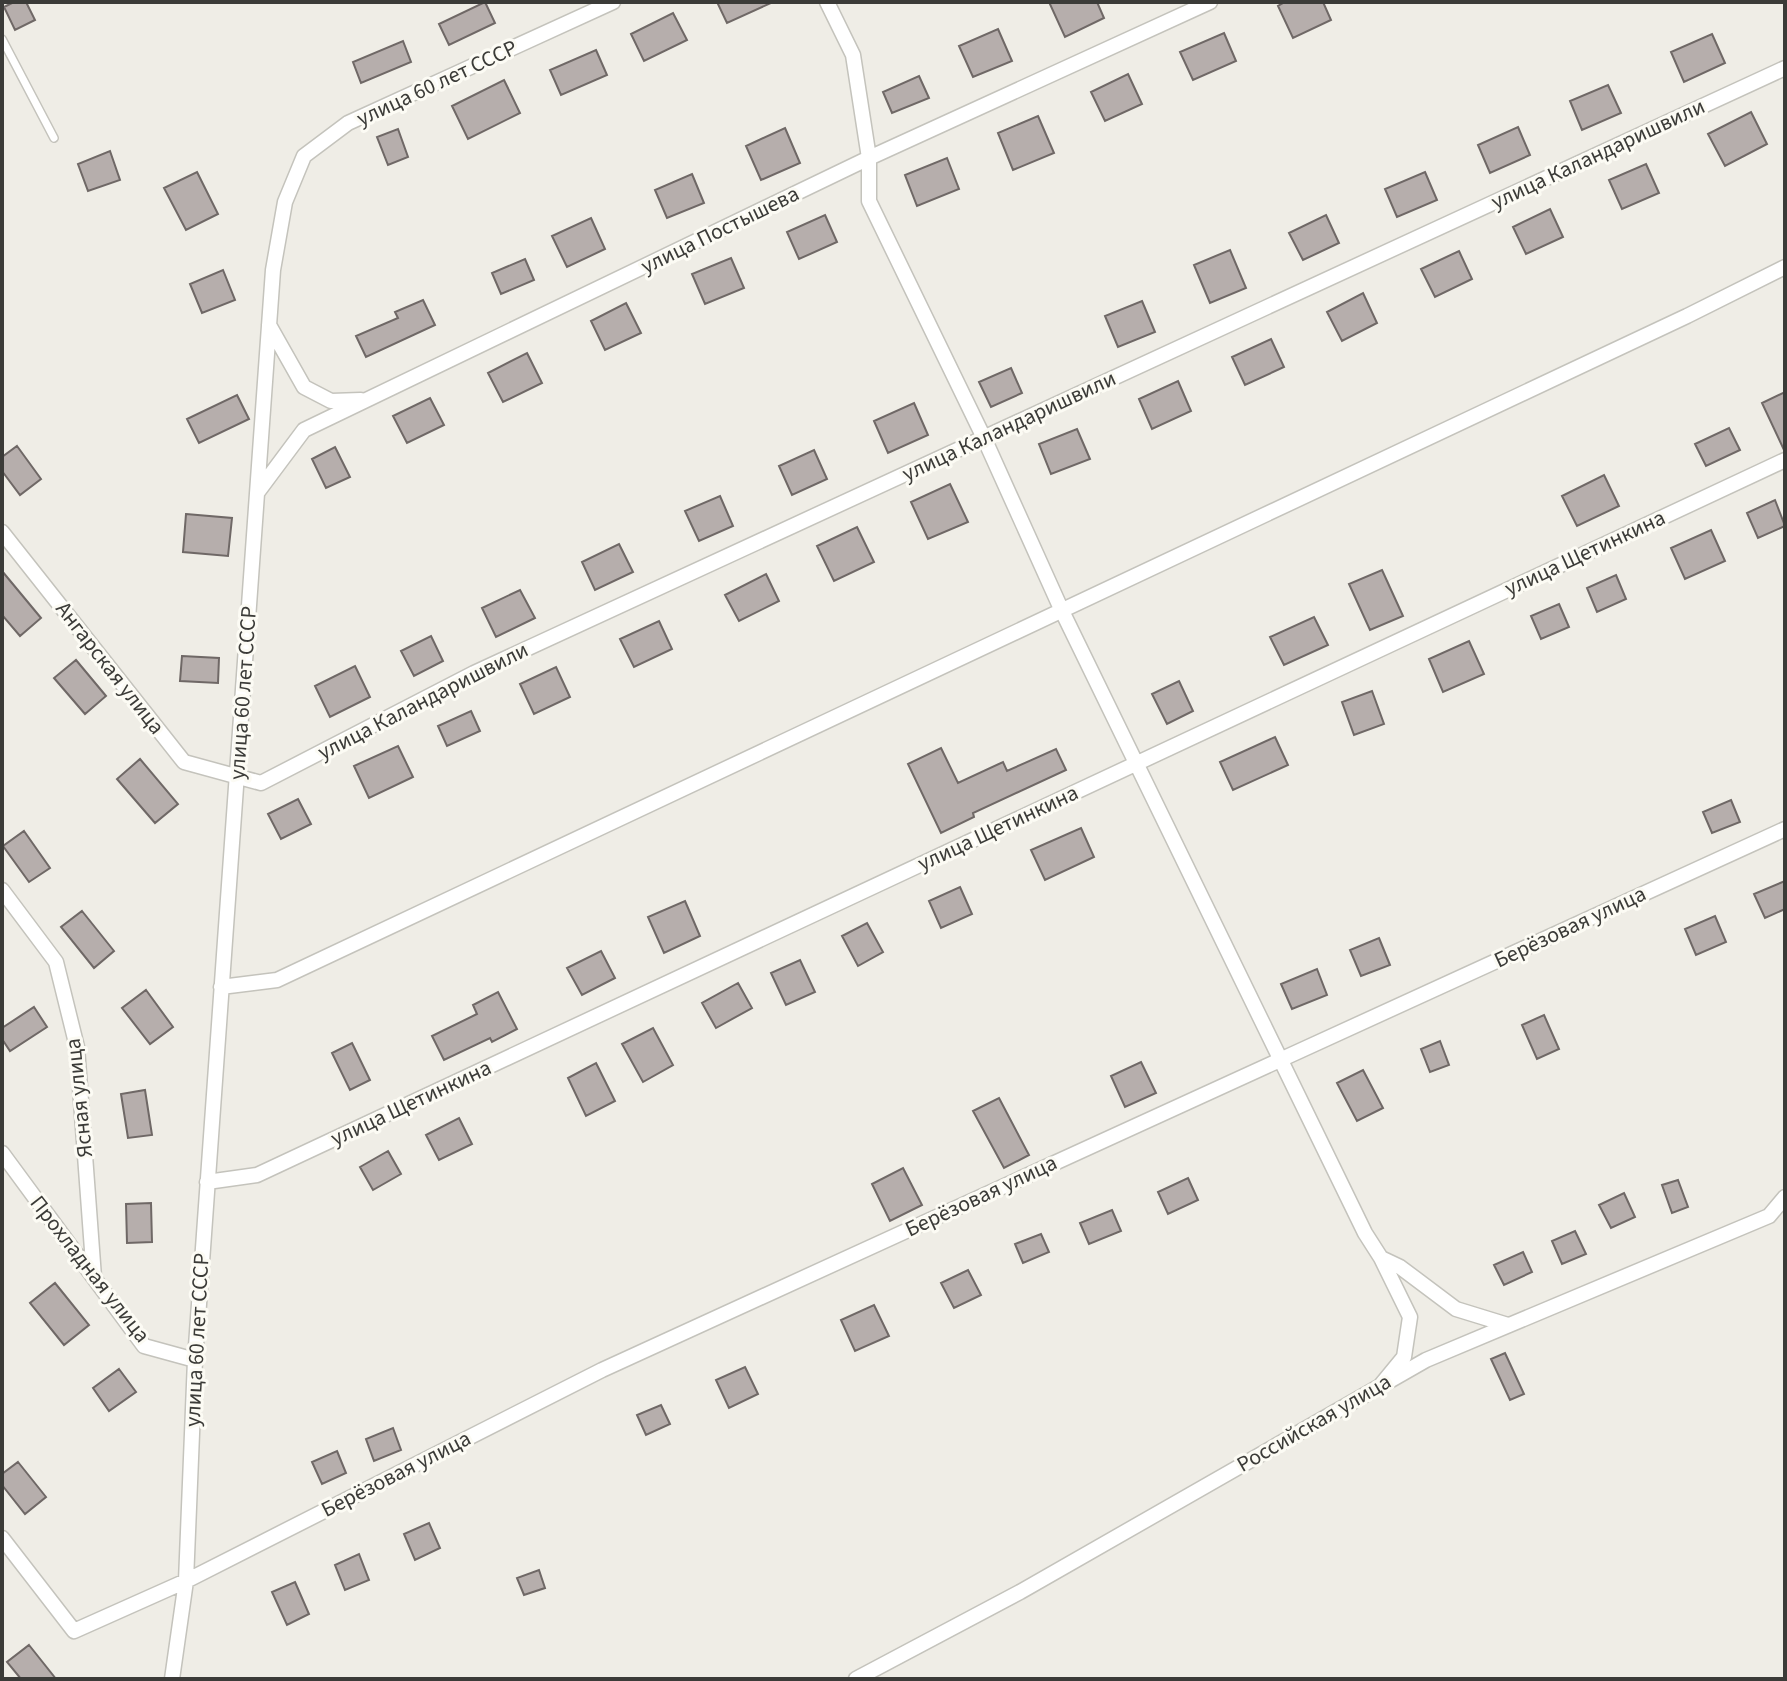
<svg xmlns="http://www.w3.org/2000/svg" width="1787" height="1681" viewBox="0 0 1787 1681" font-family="'Source Sans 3',sans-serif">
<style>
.building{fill:#b6aeac;stroke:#6f6866;stroke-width:2}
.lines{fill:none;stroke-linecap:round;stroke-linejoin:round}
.lane-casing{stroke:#c4c3bc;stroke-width:10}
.street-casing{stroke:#c4c3bc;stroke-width:17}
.lane{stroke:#fff;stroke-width:7}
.street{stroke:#fff;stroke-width:14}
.labels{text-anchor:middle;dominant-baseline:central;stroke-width:6;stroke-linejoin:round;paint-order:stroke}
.street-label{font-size:22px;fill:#3b3b38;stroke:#fcfbf4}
</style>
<rect width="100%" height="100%" fill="#efede6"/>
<path class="building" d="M 14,2 L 26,2 L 35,20 L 15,30 L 4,7 Z
M 485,2 L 495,23 L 449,45 L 439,24 Z
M 717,2 L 773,2 L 727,23 Z
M 1049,2 L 1097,2 L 1104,18 L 1065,37 Z
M 1285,2 L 1323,2 L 1331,20 L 1293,38 L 1278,6 Z
M 673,13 L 687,40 L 644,61 L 631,34 Z
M 998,29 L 1012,61 L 973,77 L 959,46 Z
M 1224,33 L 1236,61 L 1193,80 L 1180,52 Z
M 1712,34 L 1725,63 L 1684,82 L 1671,52 Z
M 403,41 L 411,62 L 361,83 L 353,62 Z
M 596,50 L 607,75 L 561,95 L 550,70 Z
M 1128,74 L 1142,104 L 1105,121 L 1091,92 Z
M 919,76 L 929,98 L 892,113 L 883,92 Z
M 504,80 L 520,113 L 468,139 L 452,106 Z
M 1608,85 L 1621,113 L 1582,130 L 1570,101 Z
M 1751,112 L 1767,144 L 1725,166 L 1708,134 Z
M 1038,116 L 1054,153 L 1013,170 L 998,133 Z
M 1518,127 L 1530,155 L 1490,173 L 1478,145 Z
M 785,128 L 800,163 L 761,180 L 746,146 Z
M 398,129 L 408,157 L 388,165 L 377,137 Z
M 110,151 L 120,180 L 88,191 L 78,164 Z
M 947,158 L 959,189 L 917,206 L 905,175 Z
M 1646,164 L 1659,193 L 1622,209 L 1609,180 Z
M 197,172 L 218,214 L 186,230 L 164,188 Z
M 1425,172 L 1437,200 L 1397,217 L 1385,189 Z
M 692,174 L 704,203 L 667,218 L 655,190 Z
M 1550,209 L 1563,237 L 1526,254 L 1513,227 Z
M 825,215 L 837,242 L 799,259 L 787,232 Z
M 1326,215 L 1339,243 L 1303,260 L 1289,233 Z
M 591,218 L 605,249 L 567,267 L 552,236 Z
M 1230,250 L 1246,288 L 1210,303 L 1194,265 Z
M 1459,251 L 1472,279 L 1435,297 L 1421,269 Z
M 731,258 L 744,288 L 705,304 L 692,274 Z
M 525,259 L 534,280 L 501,294 L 492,273 Z
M 223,270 L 235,300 L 202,313 L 190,284 Z
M 1363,293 L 1377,323 L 1342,341 L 1327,312 Z
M 423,300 L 435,325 L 366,357 L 356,336 L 398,318 L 395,312 Z
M 1142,301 L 1155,332 L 1118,347 L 1105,316 Z
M 626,303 L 641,333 L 605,350 L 591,321 Z
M 1271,339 L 1284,367 L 1245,385 L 1232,357 Z
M 527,353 L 542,383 L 503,402 L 488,373 Z
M 1011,368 L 1022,393 L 991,407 L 979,382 Z
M 1178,381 L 1191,411 L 1152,429 L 1139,399 Z
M 1785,392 L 1785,450 L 1784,450 L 1762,403 Z
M 237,395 L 249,419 L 199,443 L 187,419 Z
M 430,398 L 444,425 L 407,443 L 393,416 Z
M 914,403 L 928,435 L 888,453 L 874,421 Z
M 1729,428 L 1740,450 L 1706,466 L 1695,444 Z
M 1077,429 L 1090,459 L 1051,474 L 1039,444 Z
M 17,446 L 41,479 L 20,495 L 2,471 L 2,457 Z
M 335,447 L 350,477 L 326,488 L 312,459 Z
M 814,450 L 827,479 L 792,495 L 779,466 Z
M 1604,475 L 1619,506 L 1577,526 L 1562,496 Z
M 950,484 L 968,522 L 928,539 L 911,502 Z
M 720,496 L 733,526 L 699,541 L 685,511 Z
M 1775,500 L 1785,526 L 1758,538 L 1747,513 Z
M 186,514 L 232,518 L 228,556 L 183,552 Z
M 857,527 L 874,562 L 834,581 L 817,546 Z
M 1711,530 L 1725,561 L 1685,579 L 1671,548 Z
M 619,544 L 633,572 L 595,590 L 582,562 Z
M 1382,570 L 1403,616 L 1370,630 L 1349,584 Z
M 2,571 L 41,618 L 20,636 L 2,615 Z
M 766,574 L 779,601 L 739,621 L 725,595 Z
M 1616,575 L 1626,599 L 1597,612 L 1587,588 Z
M 520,590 L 535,618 L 496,637 L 482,608 Z
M 1559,604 L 1569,627 L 1541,639 L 1531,616 Z
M 1314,617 L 1328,645 L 1284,665 L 1270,637 Z
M 659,621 L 672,649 L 634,667 L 620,639 Z
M 431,636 L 443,661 L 414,676 L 401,651 Z
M 1469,641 L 1484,674 L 1443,692 L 1429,659 Z
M 182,656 L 219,658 L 218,683 L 180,681 Z
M 76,660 L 106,696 L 85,714 L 54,678 Z
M 355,666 L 370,697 L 330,717 L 315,686 Z
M 556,667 L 570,697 L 534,714 L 520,684 Z
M 1179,681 L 1193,711 L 1167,724 L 1152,694 Z
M 1372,691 L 1384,724 L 1354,735 L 1342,702 Z
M 471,711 L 480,731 L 447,746 L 438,726 Z
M 1275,737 L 1288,765 L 1233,790 L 1220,762 Z
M 398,746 L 413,777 L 369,798 L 354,766 Z
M 941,748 L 958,783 L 1003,762 L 1007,771 L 1056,749 L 1066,770 L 973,813 L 974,817 L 941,833 L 908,764 Z
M 140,759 L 178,804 L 155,823 L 117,779 Z
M 298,799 L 311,824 L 281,839 L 268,814 Z
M 1731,800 L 1740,822 L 1712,833 L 1703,812 Z
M 1081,828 L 1094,857 L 1045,880 L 1031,850 Z
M 24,831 L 50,868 L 29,882 L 3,846 Z
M 1785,881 L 1785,909 L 1765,918 L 1754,894 Z
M 960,887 L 972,914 L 941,928 L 929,901 Z
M 685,901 L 700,936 L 664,953 L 648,917 Z
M 82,911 L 114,951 L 94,968 L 61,927 Z
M 1715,916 L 1726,942 L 1696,955 L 1685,929 Z
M 867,923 L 883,952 L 858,966 L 842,936 Z
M 1379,938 L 1390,965 L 1361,976 L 1350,950 Z
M 601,951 L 615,978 L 582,995 L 567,968 Z
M 800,960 L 815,992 L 786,1005 L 771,973 Z
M 1317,969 L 1327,995 L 1292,1009 L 1281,984 Z
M 738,983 L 752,1008 L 716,1028 L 702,1003 Z
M 146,990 L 173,1027 L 150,1044 L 122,1008 Z
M 498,992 L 517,1029 L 492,1042 L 490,1038 L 444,1060 L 432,1036 L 477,1014 L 473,1005 Z
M 34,1007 L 47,1027 L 10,1051 L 2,1039 L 2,1028 Z
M 1544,1015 L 1559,1049 L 1537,1059 L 1522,1025 Z
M 653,1028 L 673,1065 L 643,1082 L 622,1044 Z
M 1440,1041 L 1449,1065 L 1430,1072 L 1421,1049 Z
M 352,1043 L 370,1080 L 350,1090 L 332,1053 Z
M 1141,1062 L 1156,1093 L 1125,1107 L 1111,1076 Z
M 596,1063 L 615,1101 L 586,1116 L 568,1078 Z
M 1363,1070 L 1383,1108 L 1357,1121 L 1337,1083 Z
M 145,1090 L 152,1135 L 128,1138 L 121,1094 Z
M 999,1098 L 1029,1155 L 1004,1168 L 973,1111 Z
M 459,1118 L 472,1144 L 439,1160 L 426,1135 Z
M 388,1151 L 401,1174 L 373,1190 L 360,1167 Z
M 903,1168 L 922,1205 L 890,1221 L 872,1184 Z
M 1188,1178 L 1198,1200 L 1168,1214 L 1158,1192 Z
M 1678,1180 L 1688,1207 L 1672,1213 L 1662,1185 Z
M 1624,1193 L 1635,1217 L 1611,1228 L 1599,1205 Z
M 151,1203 L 152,1242 L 127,1243 L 126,1204 Z
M 1112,1210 L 1121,1231 L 1089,1244 L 1080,1223 Z
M 1575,1231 L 1586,1254 L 1562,1264 L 1552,1241 Z
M 1041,1234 L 1049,1252 L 1023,1263 L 1015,1244 Z
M 1523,1252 L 1532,1272 L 1504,1285 L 1494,1265 Z
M 968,1270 L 981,1295 L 954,1308 L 941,1283 Z
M 55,1283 L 89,1325 L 64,1345 L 30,1303 Z
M 874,1305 L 889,1336 L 855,1351 L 841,1320 Z
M 1505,1353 L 1524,1394 L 1510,1400 L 1491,1359 Z
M 745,1367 L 758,1394 L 729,1408 L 716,1380 Z
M 119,1369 L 136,1392 L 109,1411 L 93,1388 Z
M 661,1405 L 670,1424 L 646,1435 L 637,1415 Z
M 393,1428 L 401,1450 L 374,1461 L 366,1439 Z
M 337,1451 L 346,1473 L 322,1484 L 312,1462 Z
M 18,1462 L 46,1497 L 25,1514 L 2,1485 L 2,1474 Z
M 429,1523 L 440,1548 L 415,1560 L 404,1534 Z
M 359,1554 L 369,1580 L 345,1590 L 335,1565 Z
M 539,1570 L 545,1588 L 524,1595 L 517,1578 Z
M 295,1582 L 309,1614 L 287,1625 L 272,1592 Z
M 29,1645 L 56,1679 L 21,1679 L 7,1662 Z"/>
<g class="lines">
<g class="lane-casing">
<path id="lane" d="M 2,39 L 54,138"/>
</g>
<g class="street-casing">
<path id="street" d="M 827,2 L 853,55 L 869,158 L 869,201 L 984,438 L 1062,611 L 1365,1233 L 1381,1258 L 1410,1317 L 1404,1357 L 1381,1385
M 269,325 L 304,387 L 331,401 L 361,400
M 257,493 L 304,430 L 869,158 L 1210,2
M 2,532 L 184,762 L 261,783 L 474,673 L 1785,68
M 2,890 L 56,962 L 77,1047 L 94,1277
M 221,987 L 277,980 L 1687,316 L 1785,267
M 2,1153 L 144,1346 L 195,1360
M 207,1182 L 257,1175 L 1785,460
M 1381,1258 L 1400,1267 L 1456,1309 L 1508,1325
M 2,1538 L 74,1631 L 186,1581 L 602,1370 L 1785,829
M 172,1679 L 186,1581 L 195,1360 L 273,270 L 285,202 L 304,156 L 348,123 L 613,2
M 856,1679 L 1020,1592 L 1426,1360 L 1769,1216 L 1785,1197"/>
</g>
<use href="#lane" class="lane"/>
<use href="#street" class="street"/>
</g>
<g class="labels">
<g class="street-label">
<text transform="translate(437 83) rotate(-25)">улица 60 лет СССР</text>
<text transform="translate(1598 154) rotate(-25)">улица Каландаришвили</text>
<text transform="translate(720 230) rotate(-26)">улица Постышева</text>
<text transform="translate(1009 426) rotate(-25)">улица Каландаришвили</text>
<text transform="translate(1585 553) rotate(-25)">улица Щетинкина</text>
<text transform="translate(110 668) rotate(52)">Ангарская улица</text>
<text transform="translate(243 693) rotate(-86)">улица 60 лет СССР</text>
<text transform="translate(423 701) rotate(-27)">улица Каландаришвили</text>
<text transform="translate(998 828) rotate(-25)">улица Щетинкина</text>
<text transform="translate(1570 927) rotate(-25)">Берёзовая улица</text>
<text transform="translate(79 1098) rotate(-96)">Ясная улица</text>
<text transform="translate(411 1103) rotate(-25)">улица Щетинкина</text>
<text transform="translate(981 1196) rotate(-25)">Берёзовая улица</text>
<text transform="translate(90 1269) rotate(52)">Прохладная улица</text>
<text transform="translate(197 1340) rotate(-87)">улица 60 лет СССР</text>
<text transform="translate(1314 1423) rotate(-30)">Российская улица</text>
<text transform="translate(396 1474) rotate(-27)">Берёзовая улица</text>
</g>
</g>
<rect width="1787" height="1681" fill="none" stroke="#3b3b38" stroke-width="8"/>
</svg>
